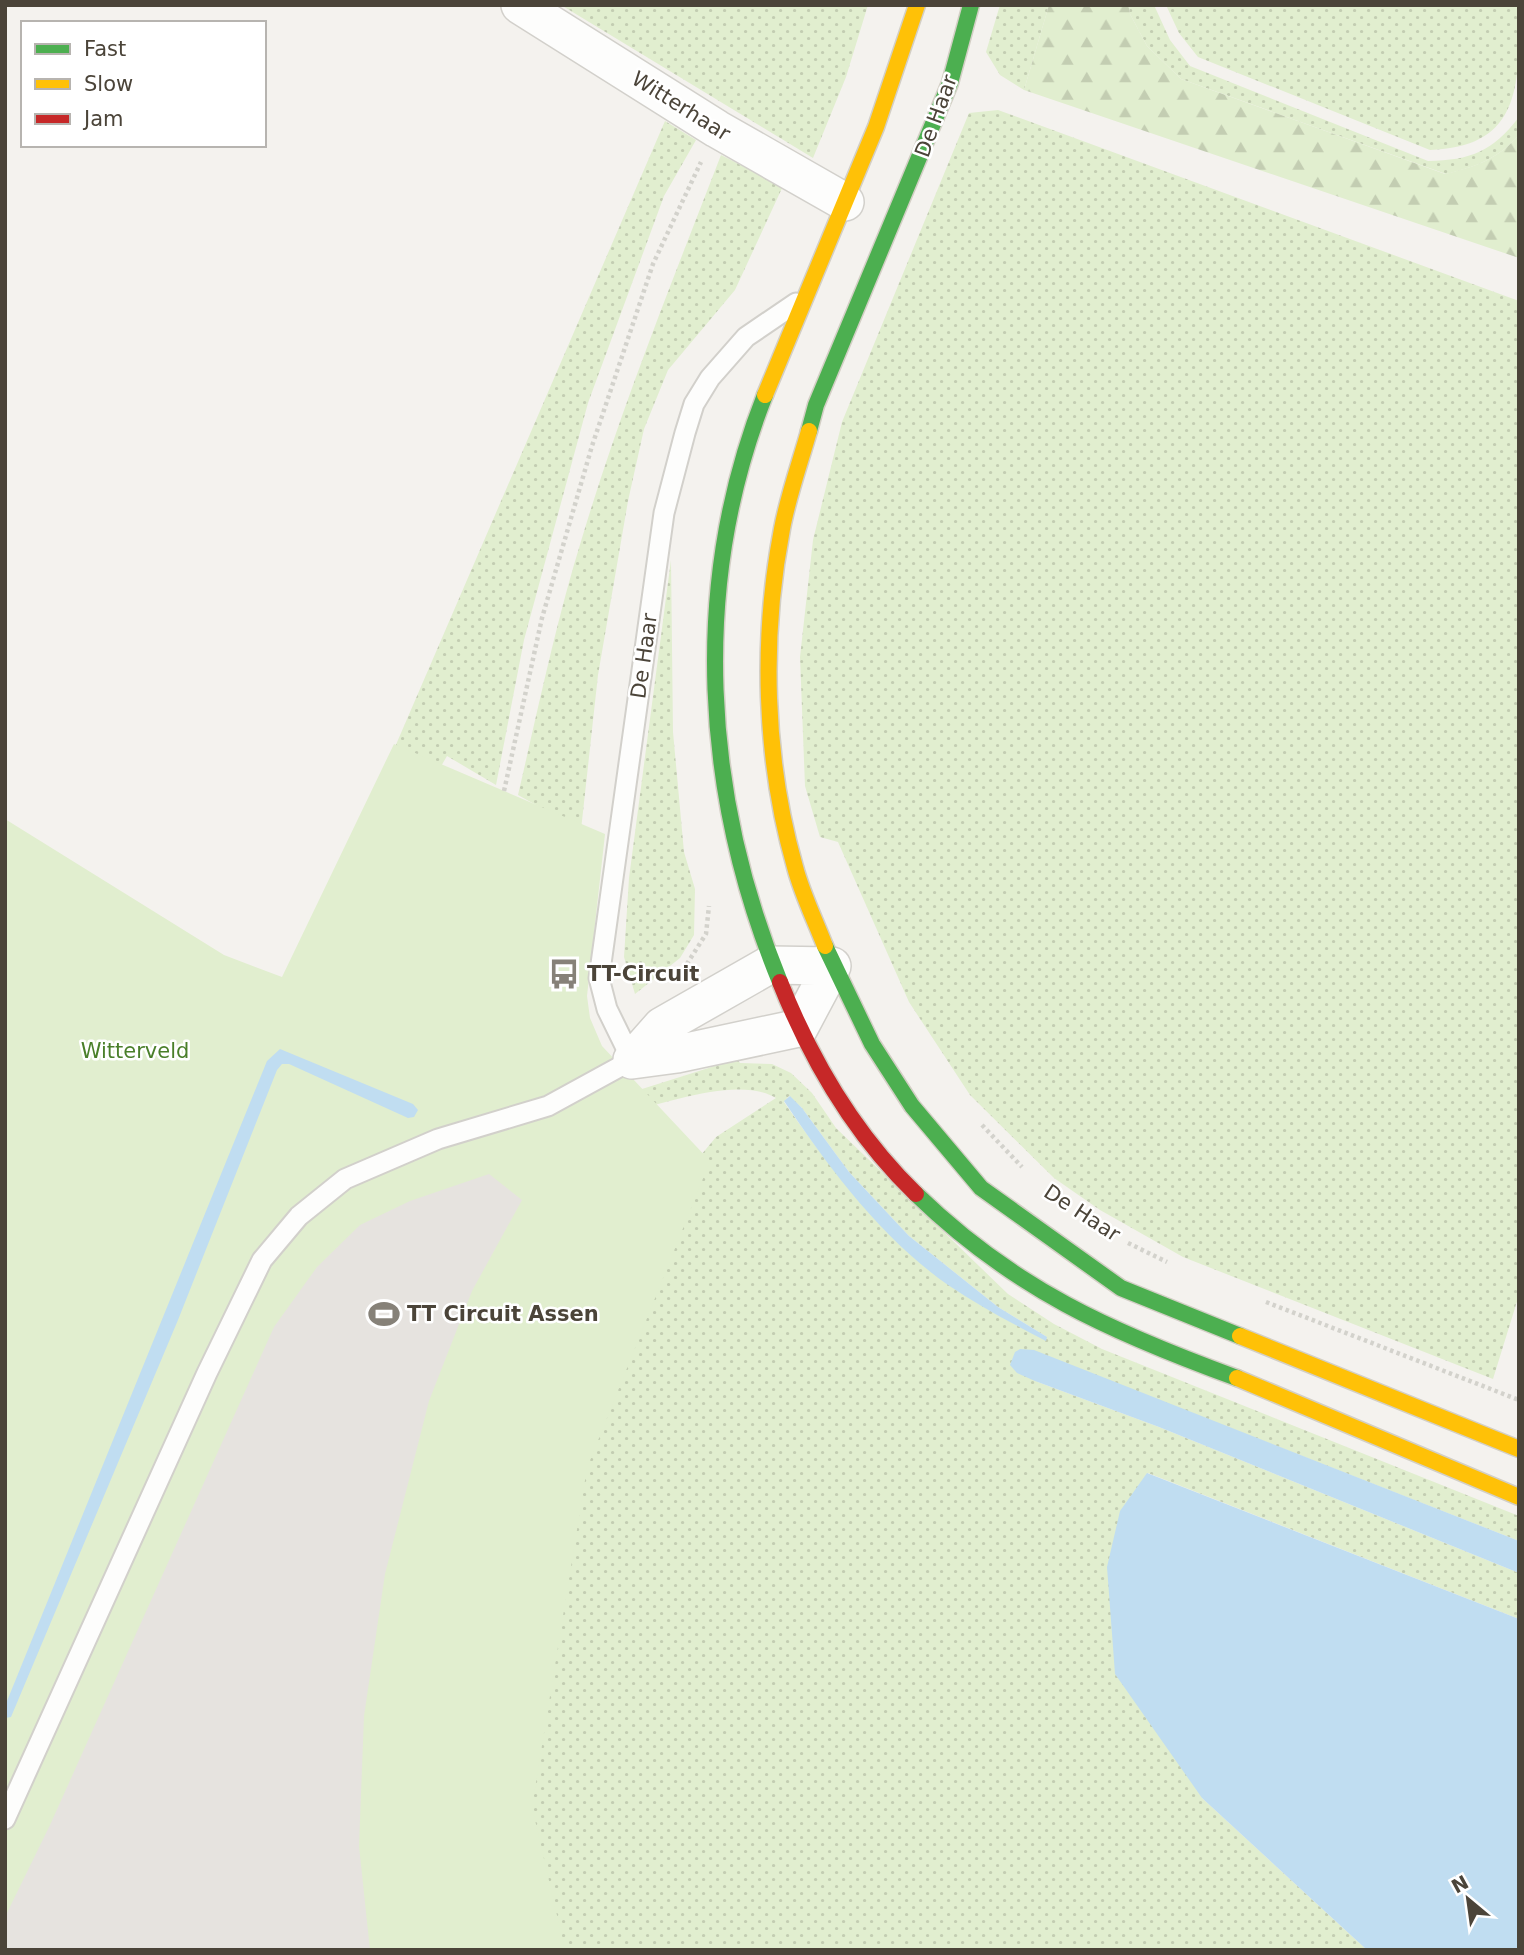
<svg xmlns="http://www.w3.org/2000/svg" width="1524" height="1955" viewBox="0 0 1524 1955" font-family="'DejaVu Sans',sans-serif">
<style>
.grass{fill:url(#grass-dots);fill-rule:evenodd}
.forest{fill:url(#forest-firs)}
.green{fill:#e1eecf}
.parking{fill:#e6e3df}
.water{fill:#c0ddf1}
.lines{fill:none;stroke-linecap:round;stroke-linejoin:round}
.lane-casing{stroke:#d2d0cb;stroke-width:23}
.street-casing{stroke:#d2d0cb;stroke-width:40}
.fast-casing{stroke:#d3cfc5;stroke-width:19}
.slow-casing{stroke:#d3cfc5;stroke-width:19}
.jam-casing{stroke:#d3cfc5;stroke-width:19}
.path{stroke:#d3d2cc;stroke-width:4.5;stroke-dasharray:3.5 3.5;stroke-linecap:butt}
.lane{stroke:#fdfdfc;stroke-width:19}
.street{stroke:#fdfdfc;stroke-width:37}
.fast{stroke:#4caf50;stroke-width:16}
.slow{stroke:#ffc107;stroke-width:16}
.jam{stroke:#c62828;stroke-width:16}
.labels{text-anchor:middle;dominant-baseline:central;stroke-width:5;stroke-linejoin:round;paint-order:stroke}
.street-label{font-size:21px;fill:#4b4439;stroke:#fff}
.poi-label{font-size:21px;font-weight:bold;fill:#4b4439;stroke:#fff;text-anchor:start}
.park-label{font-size:21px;fill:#4a7f2a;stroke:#fff}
</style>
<defs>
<pattern id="grass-dots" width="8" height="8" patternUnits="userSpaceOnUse" patternTransform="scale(1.75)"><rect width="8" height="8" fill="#e1eecf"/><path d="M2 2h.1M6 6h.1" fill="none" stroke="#c3cdb2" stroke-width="1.8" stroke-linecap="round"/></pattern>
<pattern id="forest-firs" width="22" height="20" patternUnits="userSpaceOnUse" patternTransform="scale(1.75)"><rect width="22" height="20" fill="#e1eecf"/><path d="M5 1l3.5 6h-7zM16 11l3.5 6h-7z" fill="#c3cdb2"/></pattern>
</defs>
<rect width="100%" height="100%" fill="#f4f2ee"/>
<path class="grass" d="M 561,5 L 868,5 L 846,77 L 813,158 Z
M 1000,5 L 1049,5 L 1024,90 L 1000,75 L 986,52 Z
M 1129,5 L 1154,5 L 1170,40 L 1190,66 L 1428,161 C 1471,160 1492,152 1519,117 L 1519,135 C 1498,159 1475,167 1446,174 L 1181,79 L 1147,46 L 1130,14 Z
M 1166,5 L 1519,5 C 1519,81 1524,147 1430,150 L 1198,57 L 1179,33 Z
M 998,110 L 1519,301 L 1519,1295 L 1493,1379 L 1183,1257 L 1100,1210 L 1054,1178 L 970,1095 L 909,1002 L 838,842 L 820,837 L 805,786 L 800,657 L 813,540 L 842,422 L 969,113 Z
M 665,121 L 696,140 L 664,196 L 588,403 L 524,640 L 496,785 L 447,756 L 380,871 L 294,981 Z
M 721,155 L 783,186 L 735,290 L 668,370 L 644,429 L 628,501 L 598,675 L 581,830 L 518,795 C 538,709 556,622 582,538 C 621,408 672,282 721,155 Z
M 671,560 L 673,732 L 684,852 L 695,889 L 694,935 L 680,958 L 635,994 L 624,957 L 629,878 Z
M 737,1059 L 740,1063 L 772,1064 L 791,1073 L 812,1093 L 836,1128 L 1008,1294 L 1054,1324 L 1102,1349 L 1519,1516 L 1519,1541 L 1233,1429 L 1035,1381 L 1159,1427 L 1519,1573 L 1519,1619 L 1148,1473 L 1202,1798 L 1367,1950 L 472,1950 L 628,1243 L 716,1137 L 776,1098 C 739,1076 670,1102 631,1111 L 623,1095 ZM 789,1096 L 802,1108 L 849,1172 L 909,1236 L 998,1307 L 1047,1337 C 933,1295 851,1199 784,1102 Z"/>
<path class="forest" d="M 1049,5 L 1129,5 L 1130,14 L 1147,46 L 1181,79 L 1445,174 C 1475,167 1498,159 1519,135 L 1519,258 L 1024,90 Z"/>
<path class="green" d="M 394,744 L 605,834 L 587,996 L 590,1018 L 602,1046 L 710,1161 L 587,1468 L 532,1807 L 565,1950 L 5,1950 L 5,819 L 224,955 L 282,977 Z"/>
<path class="parking" d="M 489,1174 L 522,1200 L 472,1291 L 429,1401 L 385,1574 L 364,1716 L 359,1846 L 370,1950 L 5,1950 L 5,1917 L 50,1825 L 274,1327 L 317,1267 L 360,1225 L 410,1201 Z"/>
<path class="water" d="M 280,1049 L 413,1104 L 418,1110 L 414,1117 L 408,1118 L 289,1064 L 282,1064 L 277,1070 L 178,1320 L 11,1717 L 5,1718 L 5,1706 L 267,1061 Z
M 790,1096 L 802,1108 L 849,1172 L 909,1236 L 998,1307 L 1047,1337 L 1046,1341 C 1013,1324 979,1306 948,1285 C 881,1238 829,1168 784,1101 Z
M 1020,1349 L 1034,1350 L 1519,1541 L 1519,1573 L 1159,1427 L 1035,1381 L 1017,1373 L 1010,1365 L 1015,1352 Z
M 1147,1473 L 1519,1619 L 1519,1950 L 1367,1950 L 1202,1798 L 1115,1674 L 1107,1567 L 1120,1511 Z"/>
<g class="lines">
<g class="lane-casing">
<path id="lane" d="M 5,1819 L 207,1373 L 262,1260 L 299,1216 L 345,1179 L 438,1139 L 548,1106 L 632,1060 L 607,1009 L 599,978 L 664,513 L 685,433 L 694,404 L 710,378 L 746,337 L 796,303"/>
</g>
<g class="street-casing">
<path id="street" d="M 520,5 L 717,129 L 845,202
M 769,965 L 832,966 L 799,1028 L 677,1054 L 632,1060 L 662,1026 Z"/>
</g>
<g class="fast-casing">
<path id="fast" d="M 765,395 C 690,585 703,794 780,982
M 809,431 L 816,405 L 950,83 L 971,5
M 825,946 L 872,1044 L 912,1106 L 981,1188 L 1121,1288 L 1240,1336
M 916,1194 C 1014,1289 1111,1332 1237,1378"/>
</g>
<g class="slow-casing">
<path id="slow" d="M 765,395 L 876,127 L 917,5
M 809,431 C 800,463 788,496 782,529 C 761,638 764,759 795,867 C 802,894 815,920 825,946
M 1240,1336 L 1519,1449
M 1237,1378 L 1519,1497"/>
</g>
<g class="jam-casing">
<path id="jam" d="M 780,982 C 811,1060 856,1136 916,1194"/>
</g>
<path class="path" d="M 504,791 L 542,618 L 592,446 L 653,264 L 701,162
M 683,970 L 706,934 L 709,906
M 982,1125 L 1022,1167
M 1128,1243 L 1167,1262
M 1266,1302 L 1519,1400"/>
<use href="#lane" class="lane"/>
<use href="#street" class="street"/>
<use href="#fast" class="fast"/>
<use href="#slow" class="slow"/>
<use href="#jam" class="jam"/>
</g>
<defs>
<g id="bus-bare" transform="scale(2.415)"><path d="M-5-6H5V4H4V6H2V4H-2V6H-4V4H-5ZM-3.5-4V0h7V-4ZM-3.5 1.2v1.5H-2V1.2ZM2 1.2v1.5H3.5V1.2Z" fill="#868178" stroke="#fff" stroke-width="2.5" paint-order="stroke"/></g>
<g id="stadium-bare" transform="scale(2.415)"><path d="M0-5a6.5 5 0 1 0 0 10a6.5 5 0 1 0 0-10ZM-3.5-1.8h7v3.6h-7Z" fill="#868178" stroke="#fff" stroke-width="2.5" paint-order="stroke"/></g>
</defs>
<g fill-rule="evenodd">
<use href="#bus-bare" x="564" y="974"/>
<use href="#stadium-bare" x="384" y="1314"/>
</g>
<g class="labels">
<g class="street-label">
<text transform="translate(681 106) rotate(32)">Witterhaar</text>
<text transform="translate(936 116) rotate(-70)">De Haar</text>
<text transform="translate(644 656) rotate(-82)">De Haar</text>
<text transform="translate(1082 1213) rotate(33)">De Haar</text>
</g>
<g class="poi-label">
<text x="587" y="974">TT-Circuit</text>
<text x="407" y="1314">TT Circuit Assen</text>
</g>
<g class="park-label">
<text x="135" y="1051">Witterveld</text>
</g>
</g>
<rect width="1524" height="1955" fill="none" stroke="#4b4439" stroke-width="14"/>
<rect x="21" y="21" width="245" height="126" fill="#ffffff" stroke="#b7b4b0" stroke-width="2"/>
<rect x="35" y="44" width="35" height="10" fill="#4caf50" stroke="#b7b4b0" stroke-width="2"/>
<text x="84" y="56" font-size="21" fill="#4b4439">Fast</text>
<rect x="35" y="79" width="35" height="10" fill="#ffc107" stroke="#b7b4b0" stroke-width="2"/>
<text x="84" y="91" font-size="21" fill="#4b4439">Slow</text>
<rect x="35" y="114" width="35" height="10" fill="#c62828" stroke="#b7b4b0" stroke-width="2"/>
<text x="84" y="126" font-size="21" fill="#4b4439">Jam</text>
<g transform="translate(1468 1899) rotate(331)" stroke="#ffffff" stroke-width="5" paint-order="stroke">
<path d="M0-5L12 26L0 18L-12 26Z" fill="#4b4439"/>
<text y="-10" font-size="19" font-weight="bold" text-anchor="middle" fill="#4b4439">N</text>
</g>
</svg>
